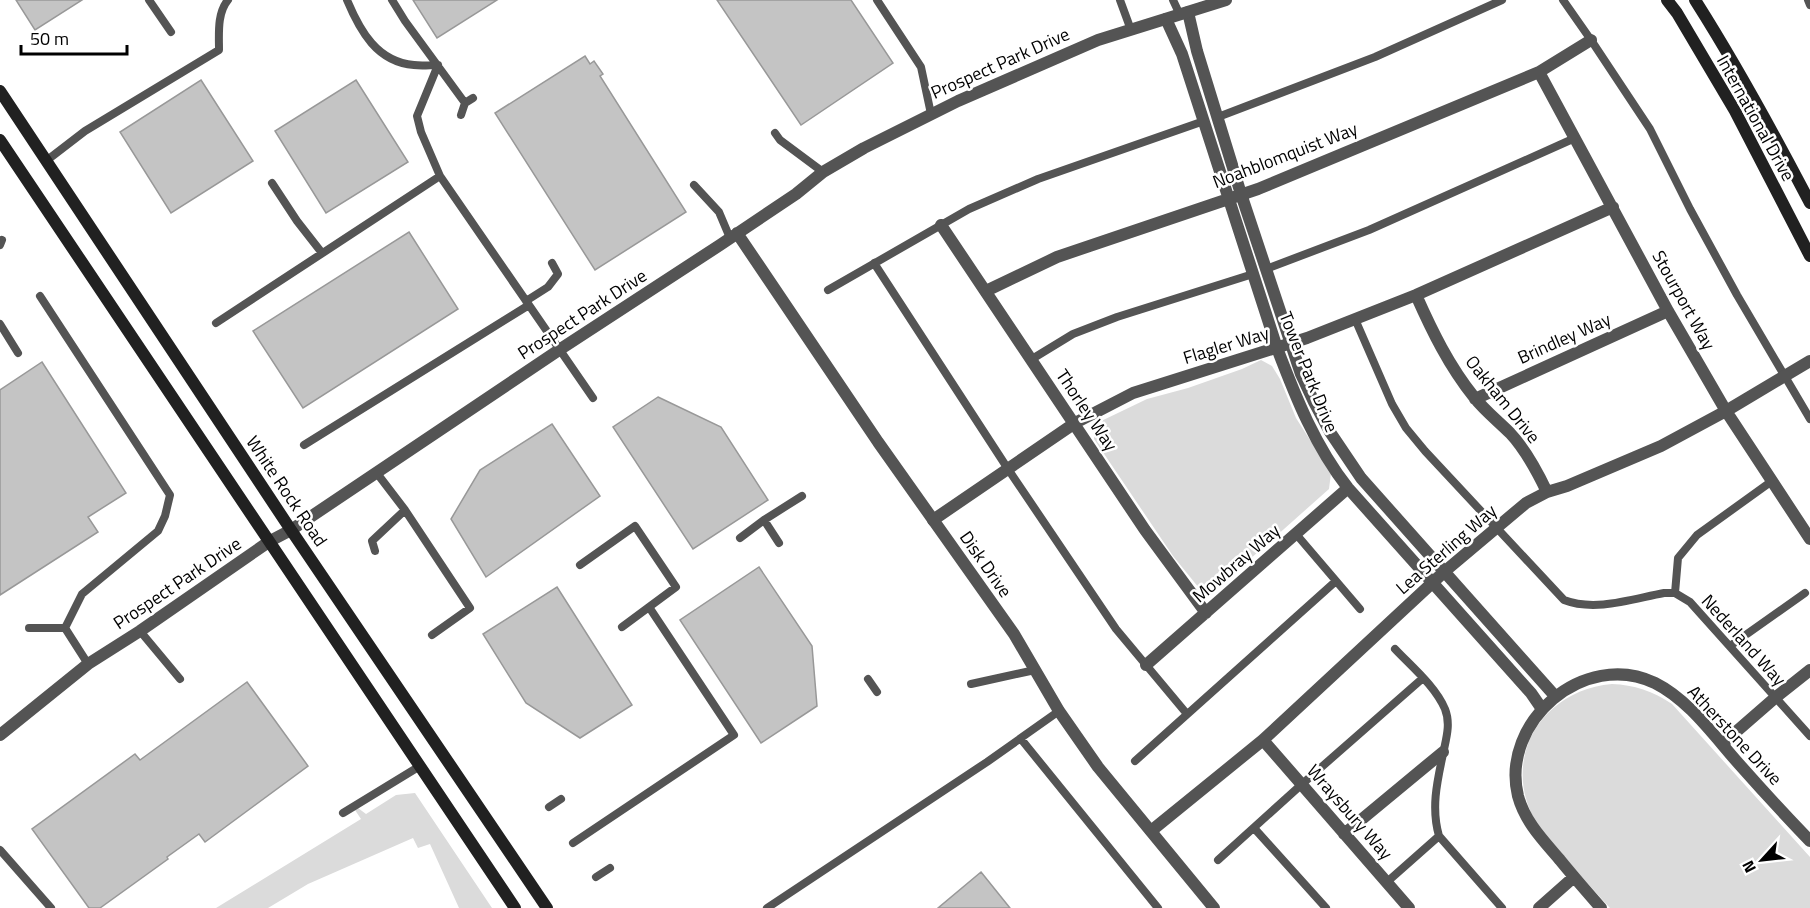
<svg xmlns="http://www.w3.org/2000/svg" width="1810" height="908" viewBox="0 0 1810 908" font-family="'Titillium Web',sans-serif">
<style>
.green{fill:#dbdbdb}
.building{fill:#c4c4c4;stroke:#989898;stroke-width:1.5}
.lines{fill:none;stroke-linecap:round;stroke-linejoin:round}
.service{stroke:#545454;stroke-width:8}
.minor{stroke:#545454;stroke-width:12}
.tertiary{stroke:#545454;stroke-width:12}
.secondary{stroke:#212121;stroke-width:12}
.labels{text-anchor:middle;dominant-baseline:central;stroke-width:5;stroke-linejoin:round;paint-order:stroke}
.street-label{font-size:18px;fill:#000;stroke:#fff}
</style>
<rect width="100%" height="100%" fill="#fff"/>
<path class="green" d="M 1261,360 L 1272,366 L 1280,379 L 1296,418 L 1331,473 L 1329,489 L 1213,592 L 1199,588 L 1173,556 L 1094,439 L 1095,424 L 1147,399 L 1188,388 L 1242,369 Z
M 1612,684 C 1634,685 1653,691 1672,704 L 1810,857 L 1810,908 L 1610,908 C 1593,890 1577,871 1561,853 C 1551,842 1539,831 1533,817 C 1502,754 1544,690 1612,684 Z
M 415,793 L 492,908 L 459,908 L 430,844 L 418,848 L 413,838 L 308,884 L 268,908 L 216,908 L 361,819 L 355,810 L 358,808 L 366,814 L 396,795 Z"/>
<path class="building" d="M 16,0 L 82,0 L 35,30 Z
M 413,0 L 497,0 L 437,38 Z
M 717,0 L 851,0 L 893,63 L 801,125 Z
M 585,56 L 590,64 L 594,61 L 603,74 L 600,76 L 686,212 L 595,270 L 495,113 Z
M 201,80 L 253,161 L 171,213 L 120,132 Z
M 356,80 L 408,162 L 326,213 L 275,131 Z
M 409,232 L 458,309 L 303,408 L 253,331 Z
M 42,362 L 126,493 L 88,517 L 98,532 L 0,595 L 0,390 Z
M 658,397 L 721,427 L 768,500 L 693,549 L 613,427 Z
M 552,424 L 600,496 L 486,577 L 451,519 L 480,470 Z
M 759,567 L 812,646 L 817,706 L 761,743 L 680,620 Z
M 557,587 L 632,705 L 580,738 L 526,703 L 483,634 Z
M 247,682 L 308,766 L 205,842 L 199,834 L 167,857 L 168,859 L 100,908 L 89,908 L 32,829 L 135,754 L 140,760 Z
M 981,872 L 1010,908 L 938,908 Z"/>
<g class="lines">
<path class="service" d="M 149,0 L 171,32
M 347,0 C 360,31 377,62 414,65 C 422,66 430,65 438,65
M 392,0 L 405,21 L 465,103
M 877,0 L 921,67 L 931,114
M 1120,0 L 1131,30
M 1173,0 L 1180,15
M 1563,0 L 1591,40 L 1650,129 L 1690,209 L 1737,295 L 1810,419
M 1808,0 L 1810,5
M 438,65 L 417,116 L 421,132 L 440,176 L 593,398
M 461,115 L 465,103 L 473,98
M 1218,117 L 1375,57 L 1502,0
M 775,133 L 780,140 L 823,172
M 46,161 L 85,131 L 219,50 C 219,34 217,13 228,0
M 272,183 L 297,221 L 322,253
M 694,185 L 719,212 L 730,238
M 0,245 L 2,240
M 874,263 L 1008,469 L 1116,629 L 1187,714
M 1266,269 L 1369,230 L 1575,138
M 828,290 L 969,209 L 1038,179 L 1204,121
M 526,301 L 548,287 L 558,274 L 552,263
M 1355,319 L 1392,404 L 1406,428 L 1425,451 L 1564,600 C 1595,612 1632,599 1664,593 L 1675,593 L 1690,602 L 1810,736
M 216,323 L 440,176
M 0,324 L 18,353
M 1032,359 L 1073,334 L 1117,317 L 1253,274
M 304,445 L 529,305
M 376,472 L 405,510 L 470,608 L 432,635
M 764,520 L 779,543
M 1296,534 L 1360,609
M 740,538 L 764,520 L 802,496
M 375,551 L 372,541 L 405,510
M 580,565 L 635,526 L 676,587 L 622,627
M 1675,593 L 1678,558 L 1697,535 L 1772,481
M 29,628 L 65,628 L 82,594 L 158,531 L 165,516 L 170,495 L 40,296
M 65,628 L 88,664
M 140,631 L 180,679
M 1730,646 L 1805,593
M 1395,649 C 1412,667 1435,686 1445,709 C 1451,724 1446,739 1443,754 C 1437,782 1431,808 1439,836 L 1502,908
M 868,679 L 877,692
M 971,684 L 1035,670
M 1021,739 L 1158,908
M 1135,761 L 1336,581
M 549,807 L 561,799
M 343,813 L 420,766
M 1254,828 L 1326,908
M 573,843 L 734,735 L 649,607
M 0,850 L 51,908
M 1218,860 L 1301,785 L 1423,678
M 596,877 L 610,868
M 1387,882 L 1439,836
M 767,908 L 987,762 L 1059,711"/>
<path class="minor" d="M 1188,12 L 1197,51 L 1241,194 L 1301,374 L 1314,402 L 1330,432 L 1361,478 L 1555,696
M 1166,19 L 1182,54 L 1277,348 C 1296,398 1315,446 1348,488 L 1531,693 L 1542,709
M 1539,72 L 1668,311 L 1726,411 L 1810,539
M 941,225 L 1145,530 L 1206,613
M 986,291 L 1057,257 L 1258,189 L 1539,72 L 1591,40
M 1416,295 C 1432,331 1449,366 1474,397 C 1484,410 1498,421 1510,433 C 1526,450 1537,471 1547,492
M 1475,399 L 1668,311
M 933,520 L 1075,423 L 1133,393 L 1307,338 L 1416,295 L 1613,207
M 1146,665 L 1348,488
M 1263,740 L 1409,908
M 1722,744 L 1776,697 L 1810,670
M 1151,831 L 1263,740 L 1444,572 L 1526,503 L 1547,492 L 1567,486 L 1661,446 L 1726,411 L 1810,361
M 1344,834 L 1443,752
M 1539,908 L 1574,877
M 1601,908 C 1587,892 1573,876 1560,860 C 1543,840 1525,822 1518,796 C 1500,722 1584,649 1655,683 C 1689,700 1714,736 1739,764 C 1762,790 1786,816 1810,841"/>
<path class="tertiary" d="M 737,233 L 878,442 L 1014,634 L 1059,711 L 1098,767 L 1214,908
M 0,735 L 88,664 L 140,631 L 270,541 L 291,530 L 559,350 L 720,245 L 796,194 L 823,172 L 864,148 L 958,101 L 1098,40 L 1226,0"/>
<path class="secondary" d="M 1667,0 L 1677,13 L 1735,111 L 1810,256
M 1695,0 C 1737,66 1774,134 1810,203
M 0,91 L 291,530 L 547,908
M 0,140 L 515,908"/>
</g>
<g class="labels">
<g class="street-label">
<text transform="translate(1000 63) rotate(-24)">Prospect Park Drive</text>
<text transform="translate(1756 118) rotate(61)">International Drive</text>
<text transform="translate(1285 155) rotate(-21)">Noahblomquist Way</text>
<text transform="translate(1684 300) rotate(61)">Stourport Way</text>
<text transform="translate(582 314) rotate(-33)">Prospect Park Drive</text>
<text transform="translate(1564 338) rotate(-24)">Brindley Way</text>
<text transform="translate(1226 345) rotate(-17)">Flagler Way</text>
<text transform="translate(1309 372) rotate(68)">Tower Park Drive</text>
<text transform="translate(1503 399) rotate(51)">Oakham Drive</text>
<text transform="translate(1087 410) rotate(56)">Thorley Way</text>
<text transform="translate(287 491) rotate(56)">White Rock Road</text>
<text transform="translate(1446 549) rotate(-41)">Lea Sterling Way</text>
<text transform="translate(1236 563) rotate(-41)">Mowbray Way</text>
<text transform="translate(986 564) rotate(55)">Disk Drive</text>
<text transform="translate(177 583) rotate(-34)">Prospect Park Drive</text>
<text transform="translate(1744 640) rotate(48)">Nederland Way</text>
<text transform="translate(1735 735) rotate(47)">Atherstone Drive</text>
<text transform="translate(1350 812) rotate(49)">Wraysbury Way</text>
</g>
</g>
<g transform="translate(1762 860) rotate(243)" stroke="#ffffff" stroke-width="4.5" paint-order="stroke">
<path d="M0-4.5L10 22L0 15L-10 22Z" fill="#000000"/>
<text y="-9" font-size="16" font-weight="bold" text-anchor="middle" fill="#000000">N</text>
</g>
<path d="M21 45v9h106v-9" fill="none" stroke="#000000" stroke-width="3"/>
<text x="30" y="45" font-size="18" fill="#000000" stroke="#ffffff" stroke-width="4.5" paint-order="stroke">50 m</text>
</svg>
